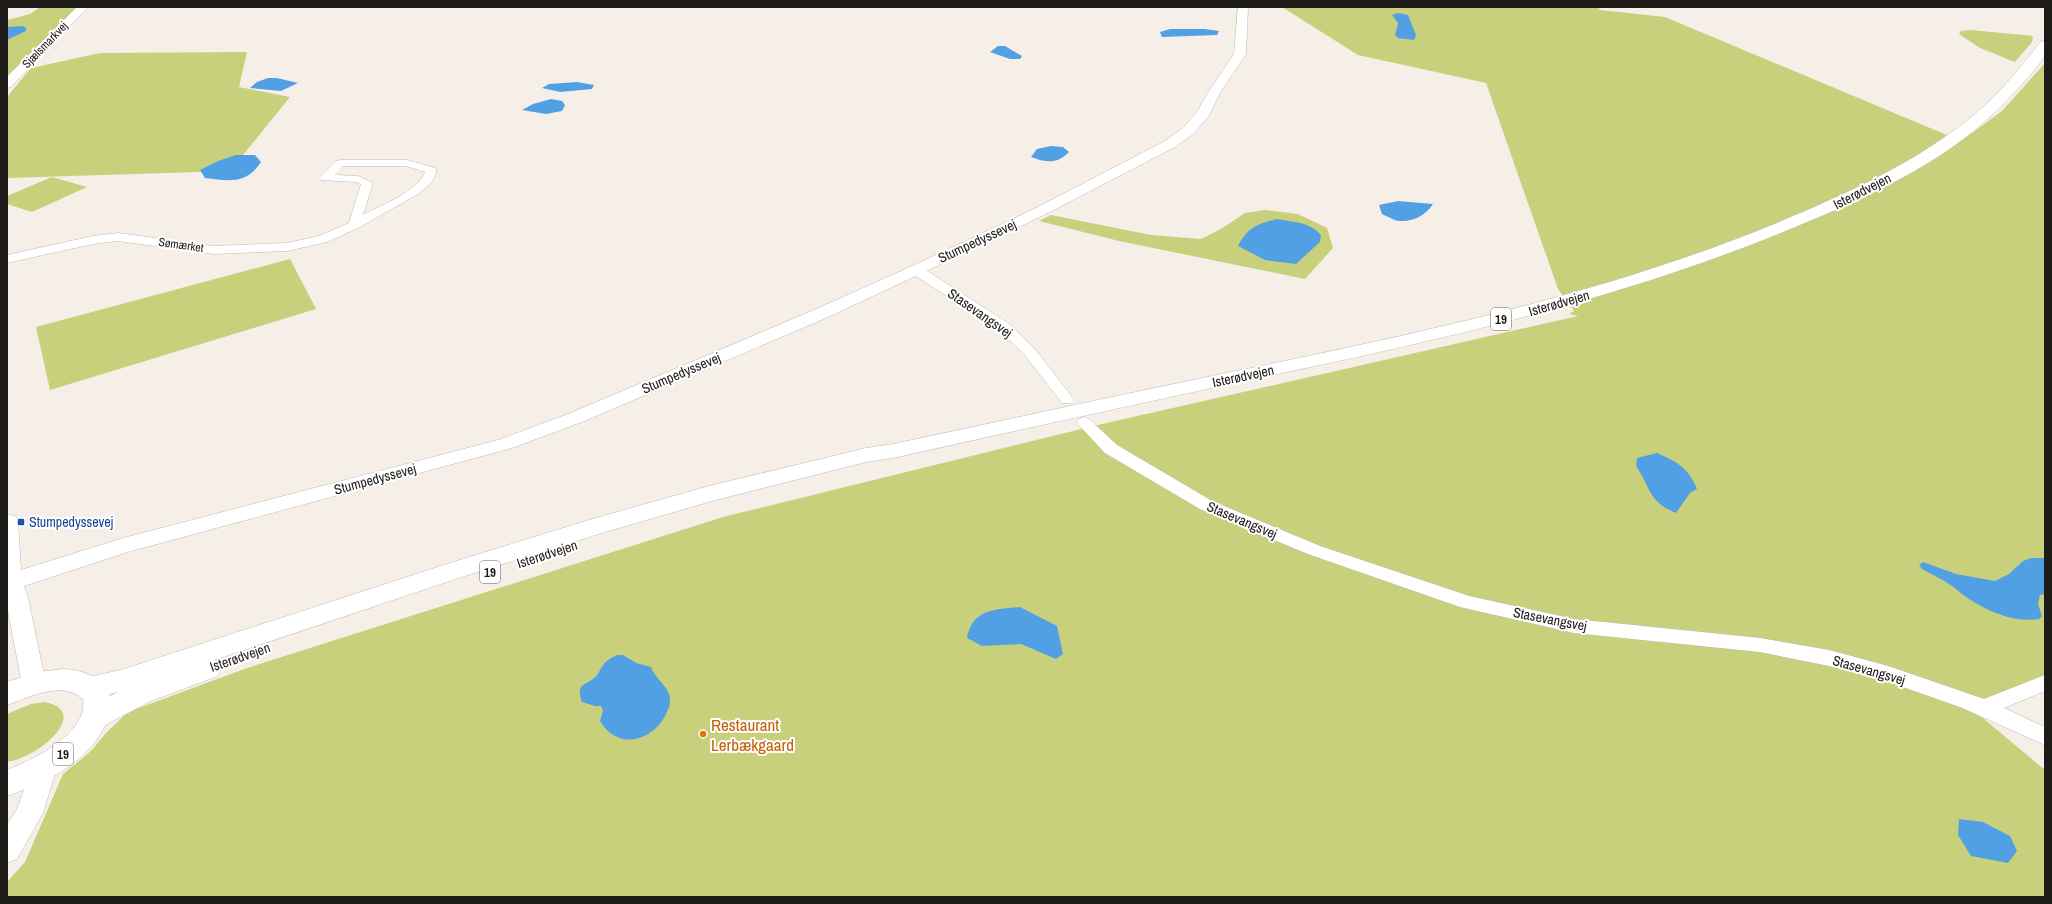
<svg xmlns="http://www.w3.org/2000/svg" width="2052" height="904" viewBox="0 0 2052 904" font-family="'Archivo Narrow',sans-serif">
<style>
.green{fill:#c9d07c}
.water{fill:#52a0e4}
.lines{fill:none;stroke-linecap:round;stroke-linejoin:round}
.minor-casing{stroke:#c1bab3;stroke-width:1}
.tertiary-casing{stroke:#c1bab3;stroke-width:1}
.primary-casing{stroke:#c1bab3;stroke-width:1}
.trunk-casing{stroke:#c1bab3;stroke-width:1}
.minor{fill:#fff;fill-rule:evenodd}
.tertiary{fill:#fff;fill-rule:evenodd}
.primary{fill:#fff;fill-rule:evenodd}
.trunk{fill:#fff;fill-rule:evenodd}
.transit-dot{fill:#1a4fb4;stroke:#fff;stroke-width:1.5}
.food-dot{fill:#e8710a;stroke:#fff;stroke-width:1.5}
.labels{text-anchor:middle;dominant-baseline:central;stroke-width:4;stroke-linejoin:round;paint-order:stroke}
.far-street-label{font-size:12px;fill:#1e1c19;stroke:#fff}
.shield{fill:#fff;stroke:#62605e;stroke-width:1}
.shield-label{font-size:13px;font-weight:bold;fill:#1e1c19}
.street-label{font-size:14px;fill:#1e1c19;stroke:#fff}
.transit-label{font-size:14px;fill:#164399;stroke:#fff;text-anchor:start}
.near-food-label{font-size:17px;fill:#c56008;stroke:#fff;text-anchor:start}
</style>
<rect width="100%" height="100%" fill="#f6efe8"/>
<path class="green" d="M 40,7 L 78,7 L 7,76 L 7,20 L 30,14 Z
M 1282,7 L 1598,7 L 1600,10 L 1665,17 L 1961,141 L 2002,111 L 2045,63 L 2045,680 L 1972,709 L 2045,770 L 2045,897 L 7,897 L 7,882 L 25,862 L 63,774 L 91,751 L 106,733 L 128,712 L 247,668 L 723,517 L 1102,424 L 1578,316 L 1569,314 L 1574,311 L 1558,289 L 1486,83 L 1358,55 Z
M 1971,30 L 2033,36 L 2032,42 L 2015,62 L 1980,48 L 1959,34 L 1961,31 Z
M 247,52 L 239,87 L 290,97 L 230,171 L 7,178 L 7,97 L 31,68 L 100,53 Z
M 52,177 L 87,187 L 32,212 L 7,204 L 7,196 Z
M 1265,210 L 1298,214 L 1327,228 L 1333,248 L 1305,279 L 1119,241 L 1039,221 L 1051,215 L 1151,235 L 1201,239 L 1221,229 L 1245,213 Z
M 290,259 L 316,309 L 50,390 L 36,327 Z
M 44,702 C 79,708 60,734 41,747 C 31,754 19,760 7,762 L 7,714 L 31,704 Z"/>
<path class="water" d="M 1398,13 L 1408,15 L 1416,35 L 1414,40 L 1398,38 L 1395,35 L 1398,23 L 1392,15 Z
M 23,26 L 26,28 L 26,31 L 7,40 L 7,27 Z
M 1170,29 L 1205,29 L 1219,31 L 1217,35 L 1162,37 L 1160,32 Z
M 998,46 L 1005,46 L 1022,56 L 1020,59 L 1010,59 L 990,52 Z
M 268,78 L 277,78 L 298,83 L 281,91 L 250,88 L 257,82 Z
M 577,82 L 594,85 L 592,89 L 560,92 L 542,88 L 549,84 Z
M 551,99 L 562,101 L 565,105 L 562,111 L 546,114 L 522,110 L 533,104 Z
M 1051,146 L 1063,147 L 1069,152 C 1057,164 1047,163 1031,157 L 1037,149 Z
M 236,155 L 255,155 L 261,162 C 246,185 229,181 205,178 L 200,170 L 218,161 Z
M 1398,201 L 1433,204 C 1426,215 1413,222 1400,221 C 1394,221 1387,216 1382,214 L 1379,205 Z
M 1277,219 C 1293,222 1310,222 1321,235 L 1320,242 L 1296,264 L 1265,260 L 1238,246 C 1248,227 1257,224 1277,219 Z
M 1657,453 C 1677,462 1689,468 1697,489 L 1690,493 L 1676,513 C 1648,502 1650,486 1636,466 L 1637,458 Z
M 2031,558 L 2045,558 L 2045,594 L 2040,595 L 2038,604 L 2042,616 L 2039,619 C 2015,623 1989,612 1969,599 C 1962,595 1956,588 1949,584 C 1940,578 1931,574 1922,569 L 1919,565 L 1923,562 L 1956,574 L 1995,581 L 2009,574 L 2023,561 Z
M 1020,607 L 1057,626 L 1063,654 L 1056,659 L 1021,644 L 982,646 L 967,638 C 972,609 995,609 1020,607 Z
M 617,655 L 623,655 L 636,663 L 651,667 C 655,679 668,685 670,698 C 671,705 667,712 664,718 C 649,743 616,749 600,721 L 603,711 L 601,706 L 595,706 L 582,702 C 574,681 589,686 597,675 C 599,673 600,669 602,667 C 605,661 611,658 617,655 Z
M 1959,819 L 1983,822 L 2010,836 L 2017,851 L 2008,863 L 1971,856 L 1958,835 Z"/>
<g class="lines">
<g class="minor-casing">
<path id="minor" d="M 340,160 L 407,160 L 435,168 L 437,170 L 432,182 L 418,194 L 358,228 L 327,242 L 287,251 L 214,254 L 118,241 L 93,244 L 7,263 L 7,255 L 93,236 L 118,233 L 214,246 L 287,243 L 319,236 L 349,223 L 361,184 L 356,182 L 321,180 L 319,178 L 336,161 ZM 343,166 L 406,166 L 425,172 C 419,191 380,206 363,215 L 373,183 L 358,176 L 335,175 Z
M 916,266 L 921,267 L 1008,323 L 1034,348 L 1072,397 L 1075,400 L 1072,403 L 1062,403 L 1024,354 L 998,329 L 911,273 L 909,270 Z
M 1084,417 L 1089,419 L 1117,445 L 1212,501 L 1320,546 L 1469,596 L 1574,619 L 1760,638 L 1829,650 L 1888,666 L 1984,699 L 2045,675 L 2045,691 L 2004,708 L 2045,727 L 2045,745 L 1960,707 L 1886,681 L 1829,666 L 1760,652 L 1574,633 L 1460,607 L 1308,554 L 1200,509 L 1105,453 L 1076,422 L 1079,419 Z"/>
</g>
<g class="tertiary-casing">
<path id="tertiary" d="M 77,7 L 88,7 L 11,87 L 7,88 L 7,77 Z
M 1238,7 L 1248,7 L 1246,54 L 1221,91 L 1208,117 L 1193,134 L 1175,147 L 1044,215 L 922,273 L 826,318 L 582,422 L 512,448 L 128,552 L 24,586 L 28,598 L 46,684 L 43,691 L 34,694 L 25,691 L 22,684 L 7,606 L 7,514 L 15,516 L 18,521 L 21,570 L 123,538 L 498,440 L 568,414 L 814,310 L 910,267 L 1034,209 L 1165,141 L 1183,128 L 1197,112 L 1209,91 L 1234,54 Z
M 44,756 L 53,759 L 57,767 L 43,813 L 17,859 L 7,863 L 7,825 L 17,809 L 35,759 Z"/>
</g>
<g class="primary-casing">
<path id="primary" d="M 63,669 C 81,670 99,675 108,691 C 114,704 111,715 105,726 C 85,765 46,782 7,796 L 7,770 C 33,760 89,733 83,699 C 62,680 30,697 7,705 L 7,682 L 39,672 Z"/>
</g>
<g class="trunk-casing">
<path id="trunk" d="M 2045,41 C 2045,45 2046,50 2045,54 C 2041,65 2018,88 2009,98 C 1953,159 1871,196 1795,227 C 1618,301 1431,342 1244,381 C 1127,406 1010,432 893,458 L 866,462 L 712,501 L 605,532 L 465,576 L 214,660 L 218,662 L 221,669 L 218,676 L 151,701 L 105,725 L 95,728 L 85,725 L 81,717 L 85,709 L 118,692 L 91,698 L 81,695 L 77,687 L 81,679 L 124,669 L 447,564 L 589,520 L 709,486 L 866,448 L 893,444 C 1011,419 1128,393 1246,369 C 1424,332 1603,294 1772,225 C 1839,197 1906,168 1964,123 C 1994,100 2018,72 2040,42 Z"/>
</g>
<use href="#minor" class="minor"/>
<use href="#tertiary" class="tertiary"/>
<use href="#primary" class="primary"/>
<use href="#trunk" class="trunk"/>
</g>
<rect class="transit-dot" x="17" y="518" width="8" height="8" rx="2"/>
<circle class="food-dot" cx="703" cy="734" r="4"/>
<g class="labels">
<g class="far-street-label">
<text transform="translate(45 45) rotate(-46)">Sjælsmarkvej</text>
<text transform="translate(181 245) rotate(8)">Sømærket</text>
</g>
<g class="shield">
<rect x="1491" y="308" width="20" height="22" rx="3"/>
<rect x="480" y="561" width="20" height="22" rx="3"/>
<rect x="53" y="743" width="20" height="22" rx="3"/>
</g>
<g class="shield-label">
<text x="1501" y="319">19</text>
<text x="490" y="572">19</text>
<text x="63" y="754">19</text>
</g>
<g class="street-label">
<text transform="translate(1862 191) rotate(-27)">Isterødvejen</text>
<text transform="translate(977 241) rotate(-25)">Stumpedyssevej</text>
<text transform="translate(1559 303) rotate(-16)">Isterødvejen</text>
<text transform="translate(980 313) rotate(35)">Stasevangsvej</text>
<text transform="translate(681 373) rotate(-23)">Stumpedyssevej</text>
<text transform="translate(1243 376) rotate(-12)">Isterødvejen</text>
<text transform="translate(375 479) rotate(-15)">Stumpedyssevej</text>
<text transform="translate(1242 520) rotate(23)">Stasevangsvej</text>
<text transform="translate(547 554) rotate(-18)">Isterødvejen</text>
<text transform="translate(1550 619) rotate(11)">Stasevangsvej</text>
<text transform="translate(240 657) rotate(-19)">Isterødvejen</text>
<text transform="translate(1869 670) rotate(16)">Stasevangsvej</text>
</g>
<g class="transit-label">
<text x="29" y="522">Stumpedyssevej</text>
</g>
<g class="near-food-label">
<text x="711" y="724">Restaurant<tspan x="711" dy="20">Lerbækgaard</tspan></text>
</g>
</g>
<rect width="2052" height="904" fill="none" stroke="#1e1c19" stroke-width="16"/>
</svg>
